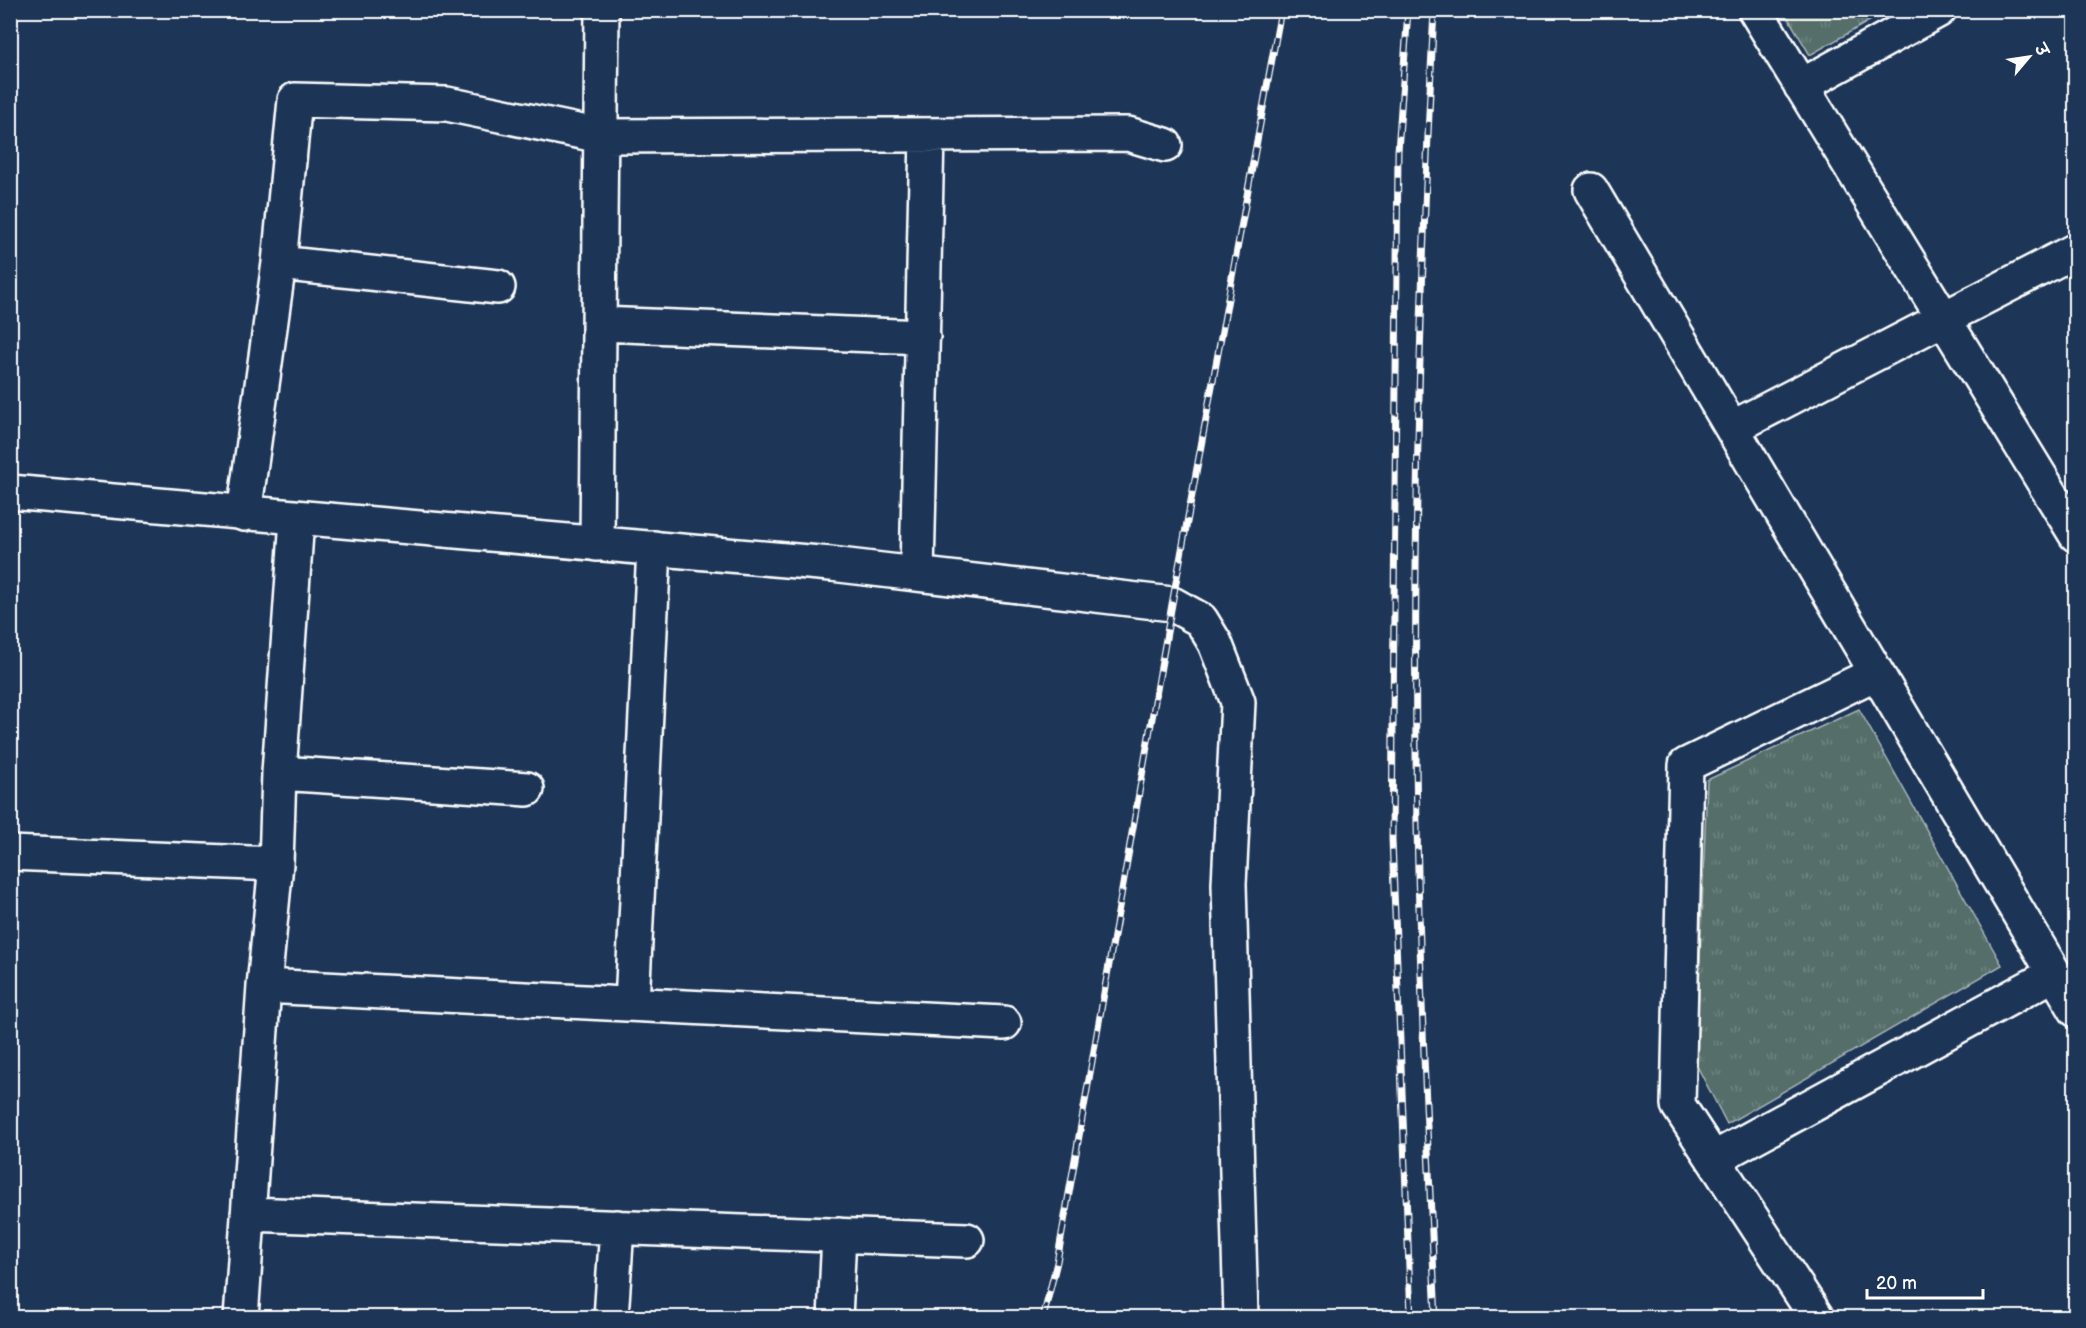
<svg xmlns="http://www.w3.org/2000/svg" width="2086" height="1328" viewBox="0 0 2086 1328" font-family="'Balsamiq Sans','Playpen Sans Deva',sans-serif">
<style>
.park{fill:url(#park-tufts);stroke:#aab6b5;stroke-width:1.5}
.lines{fill:none;stroke-linecap:round;stroke-linejoin:round}
.street-casing{stroke:#fff;stroke-width:38}
.secondary-casing{stroke:#fff;stroke-width:38}
.street{stroke:#1d3557;stroke-width:33}
.secondary{stroke:#1d3557;stroke-width:33}
.rail-casing{stroke:#fff;stroke-width:7}
.rail{stroke:#1d3557;stroke-width:4.5;stroke-dasharray:14;stroke-linecap:butt}
</style>
<defs>
<pattern id="park-tufts" width="24" height="20" patternUnits="userSpaceOnUse" patternTransform="scale(1.5)"><rect width="24" height="20" fill="#546e6b"/><path d="M3 7l-1-3M5 7V3M7 7l1-3M15 17l-1-3M17 17v-4M19 17l1-3" fill="none" stroke="#6e8481"/></pattern>
</defs>
<rect width="100%" height="100%" fill="#1d3557"/>
<filter id="ink" filterUnits="userSpaceOnUse"><feTurbulence type="fractalNoise" baseFrequency=".0167" numOctaves="2"/><feDisplacementMap in="SourceGraphic" scale="12" xChannelSelector="R" yChannelSelector="G"/><feConvolveMatrix kernelMatrix="1 2 1 2 8 2 1 2 1" color-interpolation-filters="sRGB"/></filter>
<g filter="url(#ink)">
<path class="park" d="M 1784,11 L 1887,11 L 1810,55 Z
M 1859,709 L 2002,965 L 1727,1124 L 1696,1064 L 1707,780 Z"/>
<g class="lines">
<g class="street-casing">
<path id="street" d="M 1755,10 L 2076,535
M 1801,86 L 1939,10
M 1591,190 L 2076,1010
M 279,263 L 498,287
M 600,324 L 923,337
M 1732,428 L 2076,250
M 244,514 L 279,263 L 295,100 L 447,104 L 601,136 L 1128,134 L 1165,145
M 597,544 L 602,10
M 917,573 L 927,135
M 279,773 L 527,789
M 10,853 L 276,864
M 264,986 L 1004,1023
M 632,1004 L 654,548
M 1713,1159 L 2054,974
M 248,1214 L 967,1240
M 241,1318 L 264,986 L 276,864 L 279,773 L 297,519
M 611,1318 L 617,1227
M 835,1318 L 839,1235
M 1817,1318 L 1678,1105 L 1686,765 L 1876,673"/>
</g>
<g class="secondary-casing">
<path id="secondary" d="M 10,492 L 831,564 L 1172,604 L 1201,620 L 1215,643 L 1238,702 L 1229,884 L 1241,1318"/>
</g>
<use href="#street" class="street"/>
<use href="#secondary" class="secondary"/>
<g class="rail-casing">
<path id="rail" d="M 1408,10 L 1398,151 L 1392,839 L 1411,1318
M 1434,10 C 1420,281 1412,554 1417,825 C 1420,989 1428,1154 1436,1318
M 1043,1318 L 1057,1262 L 1172,604 L 1281,10"/>
</g>
<use href="#rail" class="rail"/>
</g>
</g>
<rect width="2086" height="1328" fill="none" stroke="#1d3557" stroke-width="36"/>
<rect x="18" y="18" width="2050" height="1292" fill="none" stroke="#fff" stroke-width="2" filter="url(#ink)"/>
<g transform="translate(2029 57) rotate(61)" stroke="#1d3557" stroke-width="4.5" paint-order="stroke">
<path d="M0-4.5L10 22L0 15L-10 22Z" fill="#ffffff"/>
<text y="-9" font-size="16" font-weight="bold" text-anchor="middle" fill="#ffffff">उ</text>
</g>
<path d="M1867 1289v9h116v-9" fill="none" stroke="#ffffff" stroke-width="3"/>
<text x="1876" y="1289" font-size="18" fill="#ffffff" stroke="#1d3557" stroke-width="4.5" paint-order="stroke">20 m</text>
</svg>
